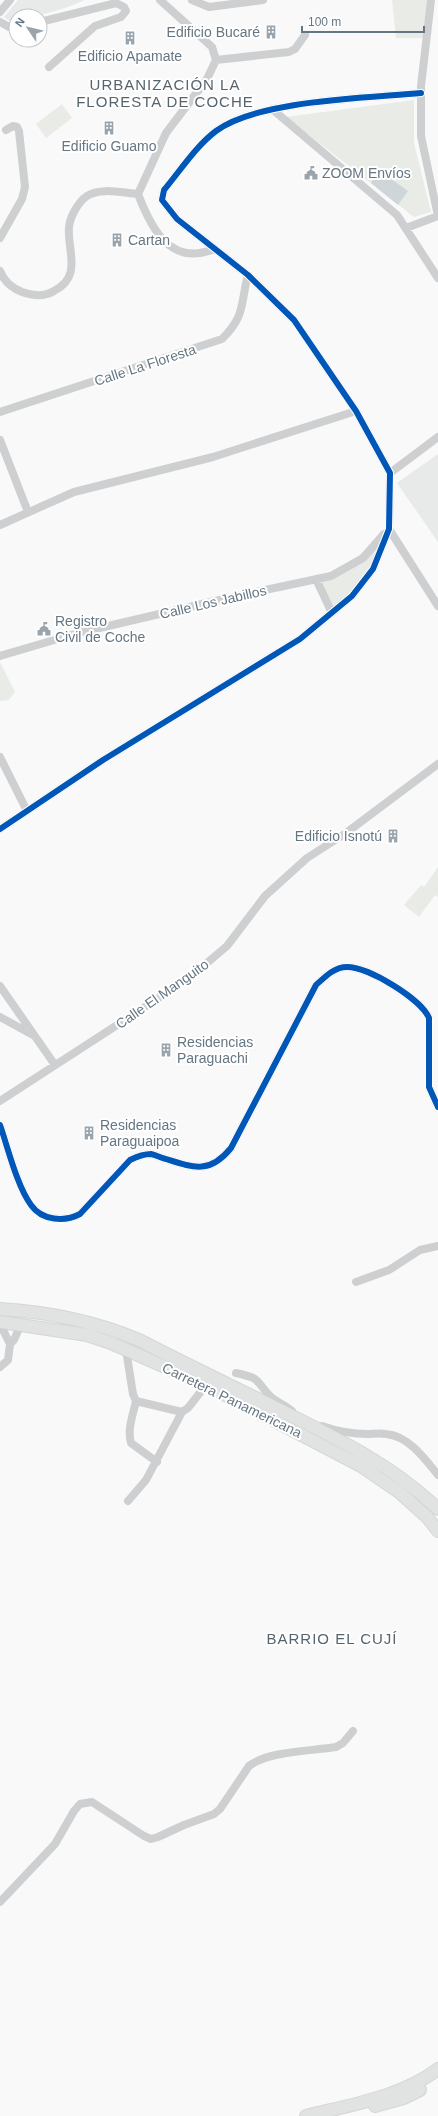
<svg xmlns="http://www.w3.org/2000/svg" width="438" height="2116" viewBox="0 0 438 2116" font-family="Helvetica,sans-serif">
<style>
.built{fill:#e8e9e9}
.green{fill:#e8ebe6}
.water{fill:#ced6d9}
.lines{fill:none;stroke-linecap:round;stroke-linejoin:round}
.primary-casing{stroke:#d5d6d7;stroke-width:14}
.street{stroke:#cecfd0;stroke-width:8}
.primary{stroke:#e1e2e2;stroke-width:12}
.cycleway-casing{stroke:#fff;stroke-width:8}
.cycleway{stroke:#0057b8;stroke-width:6}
.labels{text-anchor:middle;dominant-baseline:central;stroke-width:4;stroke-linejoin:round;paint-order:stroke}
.poi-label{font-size:14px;fill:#657683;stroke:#fff;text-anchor:start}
.street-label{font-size:14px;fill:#657683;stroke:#fff}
.neighbourhood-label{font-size:15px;letter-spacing:1px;fill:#57646e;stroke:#fff}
</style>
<rect width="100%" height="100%" fill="#f9f9f9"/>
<path class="built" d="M 18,0 L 85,0 L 68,7 L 38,16 L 16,16 L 16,22 L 12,23 L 4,17 Z
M 438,454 L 438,542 L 397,483 Z"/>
<path class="green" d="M 392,0 L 427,0 L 423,38 L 396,38 Z
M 414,100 L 414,143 L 431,212 L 414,217 L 286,117 Z
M 62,104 L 72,118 L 46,138 L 36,124 Z
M 379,542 L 372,568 L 351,595 L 332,610 L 318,581 L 332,578 Z
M 0,662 L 15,692 L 9,700 L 0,701 Z
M 438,867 L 438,897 L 435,895 L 419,917 L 404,905 L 421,885 L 424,887 Z"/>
<path class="water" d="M 380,171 L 408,191 L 398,205 L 371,183 Z"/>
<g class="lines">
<g class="primary-casing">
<path id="primary" d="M 0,1309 C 49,1312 94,1321 139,1340 C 182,1362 225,1383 268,1404 C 328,1434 389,1462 438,1509
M 0,1322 L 87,1335 L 111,1343 L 206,1385 L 361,1466 L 399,1492 L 427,1517 L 438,1531
M 375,2106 L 404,2098 L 420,2090
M 306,2116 C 350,2105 401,2097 438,2069"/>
</g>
<path class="street" d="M 160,0 L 212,47 L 216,60 L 207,79 L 166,133 L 138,194 C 151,228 170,267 214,249
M 192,0 L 209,7 L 263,0
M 431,0 L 421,86 L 421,136 L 438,216
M 0,12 L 10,0
M 0,22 L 9,27 L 16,27
M 40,22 L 116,3 L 124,7 L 126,11 L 121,17 L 95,26 L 49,67
M 216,60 L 289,52 L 295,49 L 305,35
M 272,109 L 397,215 L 438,278
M 406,228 L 438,216
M 0,238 L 22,199 L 25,187 L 19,131 L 17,127 L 13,126 L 6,130
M 0,271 C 4,281 12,288 22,292 C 33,296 44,297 54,291 C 83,276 67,251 69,227 C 70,217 78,202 87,196 C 100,187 123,193 138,194
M 0,412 L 222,339 C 246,315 240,305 248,275
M 0,440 L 28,512
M 390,473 L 438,437
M 0,525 L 74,492 L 213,457 L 356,411
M 389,529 L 438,606
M 316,579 L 332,613
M 0,656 L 78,633 L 228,598 L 331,576 L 363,558 L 384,534
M 0,757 L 27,811
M 0,829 L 103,760 L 300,639 L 352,596 L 373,569 L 389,529 L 390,473 L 356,411 L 294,320 L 248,275 L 177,219 L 162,200 L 164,190 C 180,171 196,146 216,131 C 257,100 369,98 421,93
M 0,986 L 55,1065
M 0,1017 L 33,1035
M 0,1101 L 188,979 L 227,946 L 265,896 L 307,858 L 346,833 L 438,764
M 0,1125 C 8,1148 17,1186 31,1205 C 42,1221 65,1222 80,1214 L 130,1160 C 136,1157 143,1154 151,1154 C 156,1155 161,1158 166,1159 C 194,1168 210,1174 231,1148 L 316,985 C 325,977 334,967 347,967 C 369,967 421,999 429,1018 L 429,1087 L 438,1107
M 356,1282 L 389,1270 L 420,1250 L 438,1246
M 0,1324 L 10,1344 L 8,1360 L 0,1367
M 10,1344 L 14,1340 L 21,1324
M 126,1350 L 133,1394 L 136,1401 L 182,1412
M 236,1373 C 263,1379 254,1380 271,1397 C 277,1402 286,1406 292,1411
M 136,1401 C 133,1415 127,1429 131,1443 L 157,1462
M 322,1426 C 336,1431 353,1434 368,1434 C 374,1434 380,1433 386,1434 C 409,1436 425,1459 438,1475
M 128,1501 L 146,1480 L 182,1412 L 188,1408 L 206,1385
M 0,1902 L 55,1844 L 74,1811 L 80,1804 L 92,1802 L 144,1836 L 151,1839 L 158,1837 L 184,1825 L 214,1814 L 220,1809 L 249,1766 C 268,1751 312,1751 336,1747 L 343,1743 L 353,1731"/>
<use href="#primary" class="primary"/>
<g class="cycleway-casing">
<path id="cycleway" d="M 0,829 L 103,760 L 300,639 L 352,596 L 373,569 L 389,529 L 390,473 L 356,411 L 294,320 L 248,275 L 177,219 L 162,200 L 164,190 C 180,171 196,146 216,131 C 257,100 369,98 421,93
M 0,1125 C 8,1148 17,1186 31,1205 C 42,1221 65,1222 80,1214 L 130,1160 C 136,1157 143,1154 151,1154 C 156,1155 161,1158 166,1159 C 194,1168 210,1174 231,1148 L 316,985 C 325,977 334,967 347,967 C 369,967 421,999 429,1018 L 429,1087 L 438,1107"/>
</g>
<use href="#cycleway" class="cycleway"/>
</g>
<defs>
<g id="building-bare" transform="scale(1.08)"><path d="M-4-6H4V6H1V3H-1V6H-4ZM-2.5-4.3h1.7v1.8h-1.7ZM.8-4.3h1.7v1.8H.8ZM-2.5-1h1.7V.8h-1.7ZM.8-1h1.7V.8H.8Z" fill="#99a4ac" stroke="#fff" stroke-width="2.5" paint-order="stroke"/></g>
<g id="civic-bare" transform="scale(1.08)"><path d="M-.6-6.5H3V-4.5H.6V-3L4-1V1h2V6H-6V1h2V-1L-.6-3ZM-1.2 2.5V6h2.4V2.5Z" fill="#99a4ac" stroke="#fff" stroke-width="2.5" paint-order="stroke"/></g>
</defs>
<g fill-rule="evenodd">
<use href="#building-bare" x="271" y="32"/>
<use href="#building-bare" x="130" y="38"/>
<use href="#building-bare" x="109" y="128"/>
<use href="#civic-bare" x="311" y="173"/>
<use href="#building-bare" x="117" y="240"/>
<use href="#civic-bare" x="44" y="629"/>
<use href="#building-bare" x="393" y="836"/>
<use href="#building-bare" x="166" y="1050"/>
<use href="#building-bare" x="89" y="1133"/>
</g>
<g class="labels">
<g class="poi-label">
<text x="260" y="32" text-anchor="end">Edificio Bucaré</text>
<text x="130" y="56" text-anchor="middle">Edificio Apamate</text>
<text x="109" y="146" text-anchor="middle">Edificio Guamo</text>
<text x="322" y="173">ZOOM Envíos</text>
<text x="128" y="240">Cartan</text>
<text x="55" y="621">Registro<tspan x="55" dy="16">Civil de Coche</tspan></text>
<text x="382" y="836" text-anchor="end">Edificio Isnotú</text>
<text x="177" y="1042">Residencias<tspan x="177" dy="16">Paraguachi</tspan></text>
<text x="100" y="1125">Residencias<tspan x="100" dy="16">Paraguaipoa</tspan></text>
</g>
<g class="street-label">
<text transform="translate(145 365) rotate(-18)">Calle La Floresta</text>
<text transform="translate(213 602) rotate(-13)">Calle Los Jabillos</text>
<text transform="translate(162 994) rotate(-35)">Calle El Manguito</text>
<text transform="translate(232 1400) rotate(26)">Carretera Panamericana</text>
</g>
<g class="neighbourhood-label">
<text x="165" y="84">URBANIZACIÓN LA<tspan x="165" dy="17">FLORESTA DE COCHE</tspan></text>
<text x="332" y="1638">BARRIO EL CUJÍ</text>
</g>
</g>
<g transform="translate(28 28) rotate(305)"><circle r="19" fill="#ffffff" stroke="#c1c8cd"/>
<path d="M0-3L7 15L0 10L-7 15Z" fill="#99a4ac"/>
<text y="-6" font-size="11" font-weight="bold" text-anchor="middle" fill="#657683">N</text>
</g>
<path d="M302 26v6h122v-6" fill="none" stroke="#657683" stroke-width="2"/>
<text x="308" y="26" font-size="12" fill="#657683" stroke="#ffffff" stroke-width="3" paint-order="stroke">100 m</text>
</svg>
